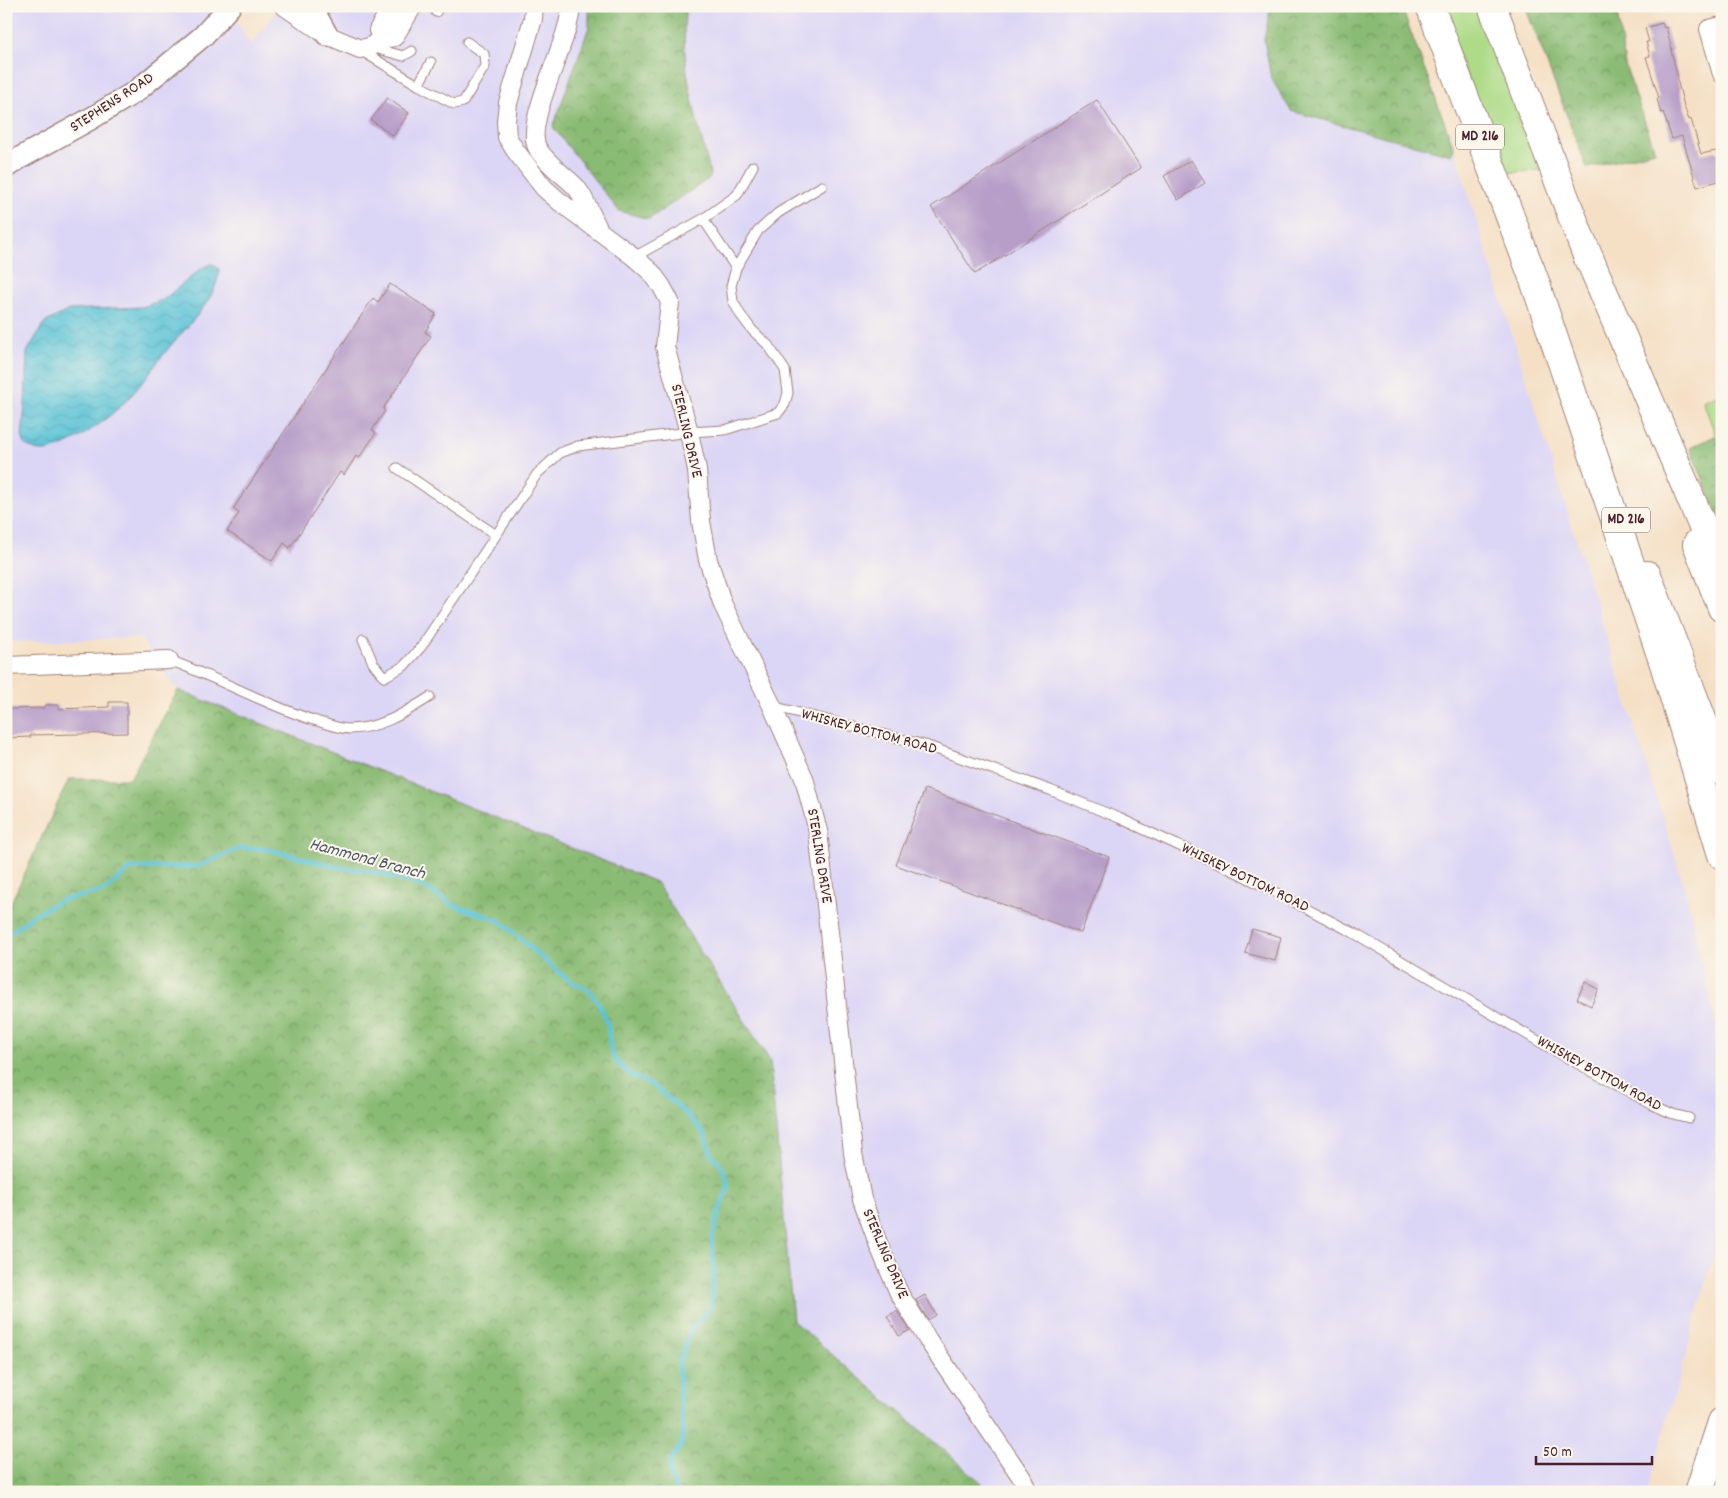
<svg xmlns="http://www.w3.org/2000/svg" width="1728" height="1498" viewBox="0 0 1728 1498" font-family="Dekko,sans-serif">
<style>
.built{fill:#dcd6f6}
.grass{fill:#addb88;stroke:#7c7d5a}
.forest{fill:url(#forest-crowns);stroke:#6a6d50}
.water{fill:url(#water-waves);stroke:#527181}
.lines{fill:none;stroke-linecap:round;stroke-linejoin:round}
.stream{stroke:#5bc3d7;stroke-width:4.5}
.building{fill:#b79ec9}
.service-casing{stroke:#a08078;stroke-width:11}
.minor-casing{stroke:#a08078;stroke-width:20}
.tertiary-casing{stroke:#a08078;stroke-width:24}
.primary-casing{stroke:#a08078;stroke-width:30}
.motorway-casing{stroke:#a08078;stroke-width:30}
.service{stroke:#fff;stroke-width:9}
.minor{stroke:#fff;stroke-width:18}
.tertiary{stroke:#fff;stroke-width:21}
.primary{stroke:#fff;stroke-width:28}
.motorway{stroke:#fff;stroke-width:28}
.labels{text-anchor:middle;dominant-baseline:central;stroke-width:4;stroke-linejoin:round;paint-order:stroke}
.shield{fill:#fbf7ec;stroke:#7f6065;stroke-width:1}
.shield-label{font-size:15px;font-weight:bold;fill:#4a1f2b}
.street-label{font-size:16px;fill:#4a1f2b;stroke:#fbf7ec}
.water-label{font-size:18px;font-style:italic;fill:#505867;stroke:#fbf7ec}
</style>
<defs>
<pattern id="forest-crowns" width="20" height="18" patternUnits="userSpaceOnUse" patternTransform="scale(1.25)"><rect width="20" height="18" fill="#8abb74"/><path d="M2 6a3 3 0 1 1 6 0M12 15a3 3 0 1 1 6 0" fill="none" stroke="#73975f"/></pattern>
<pattern id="water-waves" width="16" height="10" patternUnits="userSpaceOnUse" patternTransform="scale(1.25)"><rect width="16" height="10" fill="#5bc3d7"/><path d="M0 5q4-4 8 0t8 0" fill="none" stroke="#51a7b9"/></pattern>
</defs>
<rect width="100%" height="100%" fill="#fbf7ec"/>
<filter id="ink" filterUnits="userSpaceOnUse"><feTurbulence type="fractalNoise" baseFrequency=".02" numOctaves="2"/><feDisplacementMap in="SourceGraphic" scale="10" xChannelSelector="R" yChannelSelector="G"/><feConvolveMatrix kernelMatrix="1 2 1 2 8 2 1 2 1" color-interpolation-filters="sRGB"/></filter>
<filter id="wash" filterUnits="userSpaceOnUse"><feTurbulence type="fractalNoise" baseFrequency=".0096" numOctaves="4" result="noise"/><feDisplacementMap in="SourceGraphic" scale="20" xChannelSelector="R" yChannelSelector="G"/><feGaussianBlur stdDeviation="1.12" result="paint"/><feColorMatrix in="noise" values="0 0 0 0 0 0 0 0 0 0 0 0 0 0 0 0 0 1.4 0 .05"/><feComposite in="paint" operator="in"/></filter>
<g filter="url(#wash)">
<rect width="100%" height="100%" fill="#f5e0c6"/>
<path class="built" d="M 6,6 L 227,6 L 251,45 L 281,6 L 589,6 L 589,27 L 553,127 L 711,177 L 687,77 L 684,22 L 686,6 L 1271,6 L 1264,39 L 1450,155 L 1454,148 L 1686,892 L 1722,1050 L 1722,1225 L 1647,1492 L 978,1492 L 981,1483 L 793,1321 L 770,1061 L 656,882 L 178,690 L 140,638 L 6,642 Z"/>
<path class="grass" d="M 1440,6 L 1481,6 L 1542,170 L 1503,173 Z
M 1722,393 L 1722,452 L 1703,401 Z"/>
<path class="forest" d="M 589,6 L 686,6 C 678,64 698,121 711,177 L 649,219 L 619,211 L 553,127 L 589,27 Z
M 1271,6 L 1401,6 L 1454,148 L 1451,155 L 1291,111 L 1271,78 L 1264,39 Z
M 1525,6 L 1616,6 L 1625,65 L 1655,151 L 1587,168 Z
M 1715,436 L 1722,452 L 1722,524 L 1690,448 Z
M 178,690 L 656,882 L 770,1061 L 793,1321 L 982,1483 L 978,1492 L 6,1492 L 6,913 L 69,779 L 130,779 Z"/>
<path class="water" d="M 210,264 L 215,265 L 219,269 C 218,299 186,327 168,349 C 155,364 144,382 130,397 C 113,415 61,458 35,450 C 32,449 28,446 25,445 L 22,436 L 25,405 L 27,352 L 44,323 L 69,310 L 142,307 L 163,300 L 202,268 Z"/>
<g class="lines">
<path class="stream" d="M 6,934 L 17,928 L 33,915 L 62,900 L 104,891 L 131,868 L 198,866 L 240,848 L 267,849 L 338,867 L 375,872 L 406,881 L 428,889 L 453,905 L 499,920 L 562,975 L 574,983 L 588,989 L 598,1002 L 608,1024 L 610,1046 L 615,1060 L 629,1074 L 654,1086 L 688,1115 L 704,1133 L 711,1154 L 719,1163 L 726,1174 L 728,1188 L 720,1208 L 712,1239 L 714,1268 L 711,1307 L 691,1330 L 679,1362 L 680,1403 L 683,1426 L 682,1443 L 670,1462 L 671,1479 L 678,1492"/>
</g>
<g id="blocks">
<path class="building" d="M 1662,23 L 1664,28 L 1666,27 L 1672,50 L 1671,50 L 1678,78 L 1677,79 L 1684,106 L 1689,120 L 1691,119 L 1701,154 L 1716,151 L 1717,153 L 1722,151 L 1722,180 L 1697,187 L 1682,136 L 1672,139 L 1663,112 L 1661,113 L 1657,99 L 1659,98 L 1646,57 L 1650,56 L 1646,42 L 1649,42 L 1645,28 Z
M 387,98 L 409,113 L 393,136 L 371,120 Z
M 1097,100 L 1141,168 L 975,274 L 931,207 Z
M 1191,160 L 1205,183 L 1178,200 L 1164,176 Z
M 390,284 L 436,314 L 425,332 L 431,336 L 383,409 L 385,411 L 372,430 L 376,433 L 359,458 L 356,456 L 344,475 L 340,472 L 290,548 L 284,543 L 272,561 L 227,531 L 239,513 L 233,509 L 373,298 L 378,302 Z
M 109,702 L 127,702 L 127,733 L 30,735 L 31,737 L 6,738 L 6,709 L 44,708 L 44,705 L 58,705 L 58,709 L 109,707 Z
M 925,789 L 1109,857 L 1081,933 L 896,865 Z
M 1252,929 L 1281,937 L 1275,961 L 1245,953 Z
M 1585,982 L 1599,989 L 1591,1006 L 1577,999 Z
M 925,1295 L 936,1315 L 928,1320 L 916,1300 Z
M 897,1311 L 910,1330 L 899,1336 L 887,1316 Z"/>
</g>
</g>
<g filter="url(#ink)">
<use href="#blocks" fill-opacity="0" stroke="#a08078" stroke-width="1"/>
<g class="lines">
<g class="service-casing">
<path id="service" d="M 436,12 L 439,6
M 371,47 L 403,56 L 412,51
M 360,50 L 418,85
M 431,62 L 418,85 L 454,104 L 463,102 L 485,66 L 484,54 L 467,42
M 703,219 L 736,268
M 634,257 L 703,219 L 737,195 L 753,166
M 397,468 L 496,535
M 363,639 L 373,663 L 384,677 L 404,666 L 421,647 L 537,474 L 560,453 L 578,446 L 689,432 L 725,430 L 778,413 L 785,404 L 788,393 L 785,370 L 768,345 L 752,330 L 740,314 L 733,301 L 731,286 L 736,268 L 758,231 L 778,213 L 822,186
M 169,660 C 218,678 264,704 313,720 C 325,723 338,729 350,729 C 382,728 404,713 430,697
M 772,706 L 925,745 L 1050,790 L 1119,818 L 1240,874 L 1352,932 L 1562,1055 L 1653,1105 L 1673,1114 L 1689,1118"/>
</g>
<g class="minor-casing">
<path id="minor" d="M 284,6 L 327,35 L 360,49 L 370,47 L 381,39 L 394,37 L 413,6
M 534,6 L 533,19 L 508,103 L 506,121 L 507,137 L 515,150 L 544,188 L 560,202 L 634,257 L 652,273 L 662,287 L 670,302 L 665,347 L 689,432 L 697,470 L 701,521 L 708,560 L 723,605 L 772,706 L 804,778 L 818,831 L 853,1153 L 862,1199 L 879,1246 L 899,1293 L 928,1340 L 1022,1478 L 1028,1492
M 571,6 C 570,41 522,124 538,149 C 547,164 564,175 576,187 C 585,198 591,215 598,228
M 1722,26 L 1709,29 L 1722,74
M 381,39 L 378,30 L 392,6
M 6,666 L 169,660"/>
</g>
<g class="tertiary-casing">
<path id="tertiary" d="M 311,6 L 327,35
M 6,167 L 18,159 L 92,118 L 135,92 L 203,36 L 230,6"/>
</g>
<g class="primary-casing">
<path id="primary" d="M 1430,6 L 1538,290
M 1492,6 L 1589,261
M 1697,544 L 1722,608
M 1647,575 L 1722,771"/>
</g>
<g class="motorway-casing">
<path id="motorway" d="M 1581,239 L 1722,572
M 1530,268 L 1664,664 L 1722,855
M 1699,1492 L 1722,1422"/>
</g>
<use href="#service" class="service"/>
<use href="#minor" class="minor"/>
<use href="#tertiary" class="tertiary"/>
<use href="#primary" class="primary"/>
<use href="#motorway" class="motorway"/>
</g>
</g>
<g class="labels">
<g class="shield">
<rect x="1456" y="124.5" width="48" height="25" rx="4"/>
<rect x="1602" y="507.5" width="48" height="25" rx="4"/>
</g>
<g class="shield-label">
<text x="1480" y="137">MD 216</text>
<text x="1626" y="520">MD 216</text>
</g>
<g class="street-label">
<text transform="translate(112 103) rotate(-33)">STEPHENS ROAD</text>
<text transform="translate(686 431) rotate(77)">STERLING DRIVE</text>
<text transform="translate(869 732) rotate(15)">WHISKEY BOTTOM ROAD</text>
<text transform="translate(819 856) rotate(81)">STERLING DRIVE</text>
<text transform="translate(1245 878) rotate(26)">WHISKEY BOTTOM ROAD</text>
<text transform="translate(1599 1074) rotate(29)">WHISKEY BOTTOM ROAD</text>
<text transform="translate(885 1254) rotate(67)">STERLING DRIVE</text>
</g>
<g class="water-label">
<text transform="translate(367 860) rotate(15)">Hammond Branch</text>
</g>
</g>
<rect width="1728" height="1498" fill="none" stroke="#fbf7ec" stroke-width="25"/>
<path d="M1536 1456v8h116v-8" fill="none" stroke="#4a1f2b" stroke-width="2.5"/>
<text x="1543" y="1456" font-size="15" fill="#4a1f2b" stroke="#fbf7ec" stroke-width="4" paint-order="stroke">50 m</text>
</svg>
